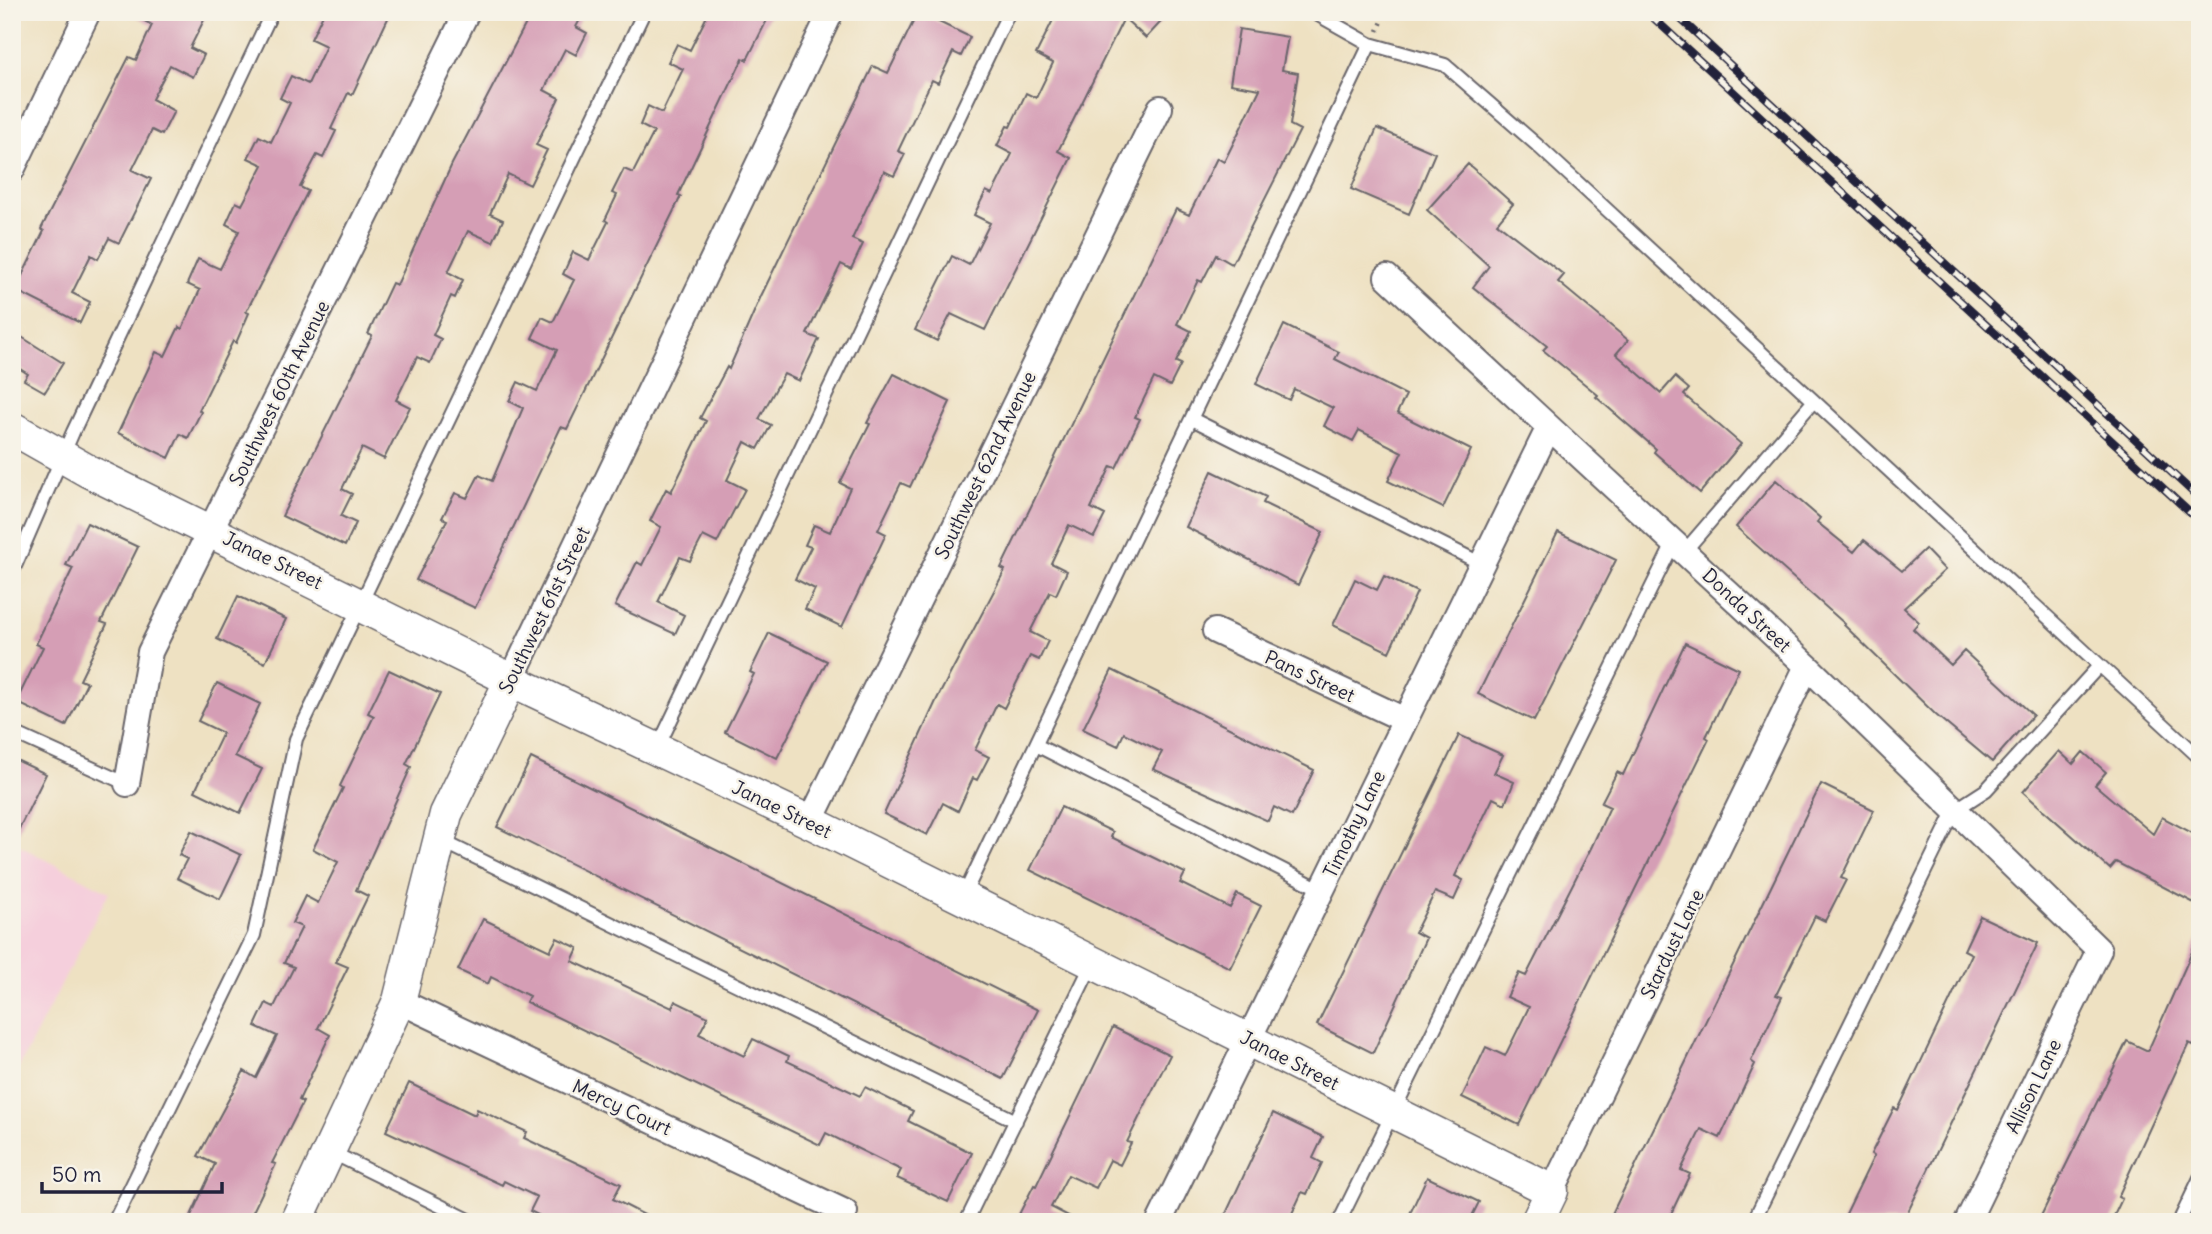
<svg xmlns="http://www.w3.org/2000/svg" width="2212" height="1234" viewBox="0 0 2212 1234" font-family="Delius,sans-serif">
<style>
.built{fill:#f5cfdc}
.building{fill:#d59eb5}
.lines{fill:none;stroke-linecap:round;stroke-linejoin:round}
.service-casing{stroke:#69656a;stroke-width:16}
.minor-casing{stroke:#69656a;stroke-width:28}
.tertiary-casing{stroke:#69656a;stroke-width:35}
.path{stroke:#69656a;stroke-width:4.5;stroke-dasharray:2 5;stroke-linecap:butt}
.service{stroke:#fff;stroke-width:12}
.minor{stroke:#fff;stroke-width:24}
.tertiary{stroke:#fff;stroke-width:32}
.rail-casing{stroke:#22223b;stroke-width:8}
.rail{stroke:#f7f3e8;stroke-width:5;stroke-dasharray:16;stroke-linecap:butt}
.labels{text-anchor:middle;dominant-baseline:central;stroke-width:5;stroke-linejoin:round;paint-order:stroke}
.street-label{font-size:19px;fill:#22223b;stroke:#f7f3e8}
</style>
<rect width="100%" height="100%" fill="#f7f3e8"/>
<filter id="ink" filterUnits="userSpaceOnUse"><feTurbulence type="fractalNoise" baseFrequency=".0143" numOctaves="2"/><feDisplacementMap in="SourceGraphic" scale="14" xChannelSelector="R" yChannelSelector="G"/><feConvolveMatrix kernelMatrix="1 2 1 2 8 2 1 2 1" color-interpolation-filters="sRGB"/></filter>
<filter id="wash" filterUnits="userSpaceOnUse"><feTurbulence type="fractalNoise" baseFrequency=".00686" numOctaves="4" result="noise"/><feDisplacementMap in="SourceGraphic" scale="28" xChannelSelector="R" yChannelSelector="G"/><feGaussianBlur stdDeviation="1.57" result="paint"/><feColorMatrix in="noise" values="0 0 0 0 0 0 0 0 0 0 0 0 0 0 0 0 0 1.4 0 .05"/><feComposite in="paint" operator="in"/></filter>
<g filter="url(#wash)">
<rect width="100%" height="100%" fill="#eee1c2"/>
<path class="built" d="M 12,842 L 109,892 L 12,1081 Z"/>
<g id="blocks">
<path class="building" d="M 128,12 L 208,12 L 190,48 L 204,55 L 193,77 L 170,65 L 152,99 L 174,111 L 162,135 L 152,130 L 132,170 L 151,179 L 119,243 L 109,238 L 98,259 L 91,255 L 72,293 L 90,302 L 80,323 L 15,290 L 44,231 L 41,229 L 129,57 L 136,60 L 152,25 Z
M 324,12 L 391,12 L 352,95 L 348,93 L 331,129 L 336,131 L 323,158 L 317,155 L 300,187 L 308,191 L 246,312 L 249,313 L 236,343 L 233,341 L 199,410 L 201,412 L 188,438 L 180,434 L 169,458 L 118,433 L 156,352 L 165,356 L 179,327 L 182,329 L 200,290 L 187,284 L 198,259 L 220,269 L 239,231 L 226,224 L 236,202 L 242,205 L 263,165 L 248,158 L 259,136 L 271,142 L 290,103 L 280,98 L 291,76 L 308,84 L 326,46 L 311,39 Z
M 532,12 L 584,12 L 576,27 L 587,33 L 576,55 L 565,49 L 544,90 L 559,98 L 536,145 L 547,150 L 530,185 L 508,174 L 490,214 L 503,220 L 493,242 L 468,231 L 448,272 L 463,280 L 455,298 L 451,296 L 433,335 L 441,339 L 430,363 L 417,357 L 396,400 L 410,407 L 384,459 L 362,448 L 342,489 L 352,494 L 341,516 L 356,523 L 345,546 L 282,516 L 372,336 L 368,334 L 392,283 L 397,285 L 452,164 Z
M 709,12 L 771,12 L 747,60 L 743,58 L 678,195 L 681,196 L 567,429 L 561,427 L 475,608 L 416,580 L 447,520 L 442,518 L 455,493 L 467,498 L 479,475 L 492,481 L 523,408 L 509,401 L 518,382 L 537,391 L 557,350 L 532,338 L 542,317 L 553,322 L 574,280 L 563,274 L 573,252 L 589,260 L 608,222 L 605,220 L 617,195 L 612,193 L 624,169 L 633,173 L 654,132 L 640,125 L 648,106 L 662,113 L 683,69 L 668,62 L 677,44 L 690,50 Z
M 918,12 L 970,37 L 961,56 L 953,52 L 938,83 L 932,80 L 898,151 L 905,154 L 894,176 L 884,171 L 852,239 L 863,244 L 851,269 L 841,264 L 807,334 L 819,339 L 799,381 L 784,374 L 759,419 L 771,425 L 758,449 L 745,442 L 727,480 L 745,489 L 717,543 L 703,536 L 690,561 L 680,557 L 658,602 L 684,615 L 675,634 L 615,606 L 637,562 L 642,565 L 661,527 L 650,521 L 666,489 L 671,492 L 706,421 L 700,418 L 727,367 L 729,369 L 761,296 L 873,66 L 888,73 Z
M 1057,12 L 1170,12 L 1146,38 L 1124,18 L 1058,151 L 1071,158 L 985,330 L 951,314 L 937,341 L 915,330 L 952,256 L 969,265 L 990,223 L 974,215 L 986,191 L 992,194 L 1012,154 L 997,146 L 1007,126 L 1010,127 L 1026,93 L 1036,98 L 1053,63 L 1036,54 Z
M 1239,29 L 1288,37 L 1282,70 L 1298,73 L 1290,125 L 1300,130 L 1232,264 L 1216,255 L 1202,282 L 1198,280 L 1177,324 L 1191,331 L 1176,362 L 1181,364 L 1170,386 L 1154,378 L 1135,417 L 1140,419 L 1116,468 L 1111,466 L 1091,508 L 1105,515 L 1094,537 L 1069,525 L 1051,563 L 1067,571 L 1056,595 L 1050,592 L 1030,632 L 1048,641 L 1039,660 L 1030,656 L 1004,708 L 997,704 L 975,750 L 989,757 L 977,780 L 973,778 L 958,811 L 943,803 L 927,835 L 884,814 L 937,699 L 1005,570 L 1001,568 L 1176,209 L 1189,215 L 1217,158 L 1224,162 L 1260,89 L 1230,84 Z
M 1377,128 L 1435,153 L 1409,214 L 1351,189 Z
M 1468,164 L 1513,204 L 1497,223 L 1564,275 L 1558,282 L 1628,340 L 1616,354 L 1661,393 L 1675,377 L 1689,389 L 1684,395 L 1741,444 L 1700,493 L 1654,452 L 1656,449 L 1596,397 L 1598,395 L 1543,350 L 1547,346 L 1473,287 L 1489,266 L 1427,210 Z
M 1284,325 L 1339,352 L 1335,359 L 1406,395 L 1397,413 L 1471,450 L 1443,508 L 1388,481 L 1402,452 L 1359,430 L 1353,441 L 1324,426 L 1333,408 L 1294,389 L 1289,400 L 1256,384 Z
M 12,331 L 63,363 L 45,392 L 24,380 L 28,374 L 12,364 Z
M 894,374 L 950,402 L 910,487 L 901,483 L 878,530 L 886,534 L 842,627 L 805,609 L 815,589 L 795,579 L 811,547 L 805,545 L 814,525 L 830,532 L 850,488 L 840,483 L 870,424 L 867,423 Z
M 1212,471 L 1266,497 L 1263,503 L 1323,532 L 1298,585 L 1186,527 Z
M 1776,480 L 1820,518 L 1817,522 L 1854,552 L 1864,540 L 1902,571 L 1925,549 L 1945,570 L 1904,608 L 1919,622 L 1913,629 L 1951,665 L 1964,651 L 2033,715 L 1992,762 L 1936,715 L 1844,625 L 1845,624 L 1736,527 Z
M 87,523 L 138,547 L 101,622 L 107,624 L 80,680 L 87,683 L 66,726 L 16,702 L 43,647 L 36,644 L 73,568 L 66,565 Z
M 1558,532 L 1616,560 L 1534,721 L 1478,694 Z
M 1384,576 L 1417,592 L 1389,652 L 1333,625 L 1355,579 L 1377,590 Z
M 238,596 L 286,619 L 265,663 L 217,639 Z
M 769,633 L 827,661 L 777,758 L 725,732 L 754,674 L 750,672 Z
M 1685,643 L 1739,669 L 1706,737 L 1709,739 L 1519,1125 L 1462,1097 L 1486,1047 L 1505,1056 L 1529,1007 L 1507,997 L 1519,973 L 1526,976 L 1592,846 L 1610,807 L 1601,803 L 1617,772 L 1623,775 Z
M 389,670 L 440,694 L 406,764 L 411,767 L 356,890 L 368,896 L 336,962 L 348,967 L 318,1028 L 330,1035 L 299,1100 L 303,1102 L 272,1163 L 276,1164 L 248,1222 L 188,1222 L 215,1164 L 198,1156 L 244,1071 L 256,1078 L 277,1036 L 255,1026 L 266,1003 L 274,1007 L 294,967 L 284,963 L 302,927 L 292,923 L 305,896 L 318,903 L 338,862 L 313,849 L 343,788 L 340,786 L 374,716 L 368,713 Z
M 1112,670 L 1314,770 L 1292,816 L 1274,807 L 1268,821 L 1153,769 L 1162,752 L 1124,733 L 1118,746 L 1083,729 Z
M 217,683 L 260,704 L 235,756 L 262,769 L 240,813 L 195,791 L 223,733 L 198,721 Z
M 1459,735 L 1503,755 L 1494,773 L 1514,782 L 1505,804 L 1493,798 L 1455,876 L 1463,880 L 1454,900 L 1435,892 L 1415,932 L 1426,938 L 1373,1053 L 1317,1025 Z
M 2059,751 L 2073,764 L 2083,752 L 2106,772 L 2095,785 L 2153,834 L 2162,817 L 2200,837 L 2200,906 L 2116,862 L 2110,869 L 2023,792 Z
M 12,758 L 46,774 L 12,843 Z
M 531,758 L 1038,1010 L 1003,1079 L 497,827 Z
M 1821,784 L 1874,810 L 1841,878 L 1846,880 L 1825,921 L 1815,916 L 1776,995 L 1782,997 L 1751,1061 L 1755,1064 L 1720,1138 L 1701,1129 L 1681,1170 L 1690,1174 L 1667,1222 L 1608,1222 Z
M 1061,807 L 1113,832 L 1111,837 L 1185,873 L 1180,883 L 1230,908 L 1237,894 L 1261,906 L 1230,968 L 1030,870 Z
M 191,831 L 241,855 L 220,899 L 177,878 L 187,859 L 179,855 Z
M 1980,916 L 2038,943 L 1903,1222 L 1842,1222 L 1874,1156 L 1871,1154 L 1894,1108 L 1898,1110 L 1972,954 L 1964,950 Z
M 483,919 L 550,951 L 557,938 L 578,948 L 572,961 L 672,1008 L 675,1001 L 708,1017 L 699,1034 L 744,1056 L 753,1039 L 789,1056 L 787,1061 L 860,1096 L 865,1087 L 913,1111 L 908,1121 L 972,1153 L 948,1202 L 897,1178 L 901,1170 L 826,1133 L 820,1145 L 526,1002 L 529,996 L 491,977 L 488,984 L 458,970 Z
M 2200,934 L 2200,1048 L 2189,1043 L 2118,1197 L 2122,1199 L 2111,1222 L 2038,1222 L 2127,1041 L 2148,1051 Z
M 1113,1027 L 1170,1055 L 1127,1142 L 1131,1143 L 1120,1165 L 1110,1160 L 1096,1188 L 1068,1175 L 1051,1207 L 1080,1222 L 1015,1222 L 1034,1185 L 1036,1186 Z
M 409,1083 L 475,1115 L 477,1109 L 527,1132 L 524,1138 L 621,1184 L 613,1199 L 658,1222 L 552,1222 L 530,1211 L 537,1197 L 504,1181 L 502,1185 L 386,1131 Z
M 1273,1113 L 1323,1137 L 1313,1158 L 1322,1163 L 1307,1194 L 1302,1192 L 1288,1222 L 1222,1222 Z
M 1427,1177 L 1479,1202 L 1469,1222 L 1406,1222 Z"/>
</g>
</g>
<g filter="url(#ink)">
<use href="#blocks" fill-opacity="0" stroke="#69656a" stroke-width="2"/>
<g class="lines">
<g class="service-casing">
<path id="service" d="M 1313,12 L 1370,44 L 1445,65 L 1537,145 L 2200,758
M 1192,419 L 1482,564
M 1684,552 L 1812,403
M 12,573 L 73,432 L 272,12
M 12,732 L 127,784
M 1036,745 L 1322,890
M 657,749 L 1009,12
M 440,840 L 1016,1121
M 963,897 L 1370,44
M 329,1151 L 473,1222
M 114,1222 L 254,935 L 296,739 L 644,12
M 966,1222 L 1092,964
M 1339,1222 L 1674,542
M 1753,1222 L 1955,810 L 1986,790 L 2099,666
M 2179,1222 L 2200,1178"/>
</g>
<g class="minor-casing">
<path id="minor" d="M 12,170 L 88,12
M 1387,277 L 1807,666 L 2099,950 L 1967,1222
M 1215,631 L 1405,720
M 511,680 L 831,12
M 127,784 L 150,652 L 467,12
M 810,822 L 1160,108
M 399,1001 L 845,1212
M 1552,1191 L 1807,666
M 1159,1222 L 1549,427"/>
</g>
<g class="tertiary-casing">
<path id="tertiary" d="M 12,428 L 88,471 L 511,680 L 810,822 L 1532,1181 L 1552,1191 L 1537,1222
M 296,1222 L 399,1001 L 446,814 L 511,680"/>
</g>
<path class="path" d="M 1378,31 L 1386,12"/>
<use href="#service" class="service"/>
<use href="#minor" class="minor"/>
<use href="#tertiary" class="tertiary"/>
<g class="rail-casing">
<path id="rail" d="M 1647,12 L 2200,522
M 1673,12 L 2200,499"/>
</g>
<use href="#rail" class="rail"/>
</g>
</g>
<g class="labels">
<g class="street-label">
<text transform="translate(279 393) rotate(-64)">Southwest 60th Avenue</text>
<text transform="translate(985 465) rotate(-64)">Southwest 62nd Avenue</text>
<text transform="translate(273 560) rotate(26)">Janae Street</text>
<text transform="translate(544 610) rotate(-64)">Southwest 61st Street</text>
<text transform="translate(1747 610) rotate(43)">Donda Street</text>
<text transform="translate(1310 676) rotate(25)">Pans Street</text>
<text transform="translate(782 809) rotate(26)">Janae Street</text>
<text transform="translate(1354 824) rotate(-64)">Timothy Lane</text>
<text transform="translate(1672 944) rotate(-64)">Stardust Lane</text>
<text transform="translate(1290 1060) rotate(27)">Janae Street</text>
<text transform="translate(2033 1086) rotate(-64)">Allison Lane</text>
<text transform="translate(622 1107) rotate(25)">Mercy Court</text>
</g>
</g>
<rect width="2212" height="1234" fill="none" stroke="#f7f3e8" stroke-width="42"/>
<path d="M42 1182v10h180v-10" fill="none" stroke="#22223b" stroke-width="3.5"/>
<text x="52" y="1182" font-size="21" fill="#22223b" stroke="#f7f3e8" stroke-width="5" paint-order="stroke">50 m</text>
</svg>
